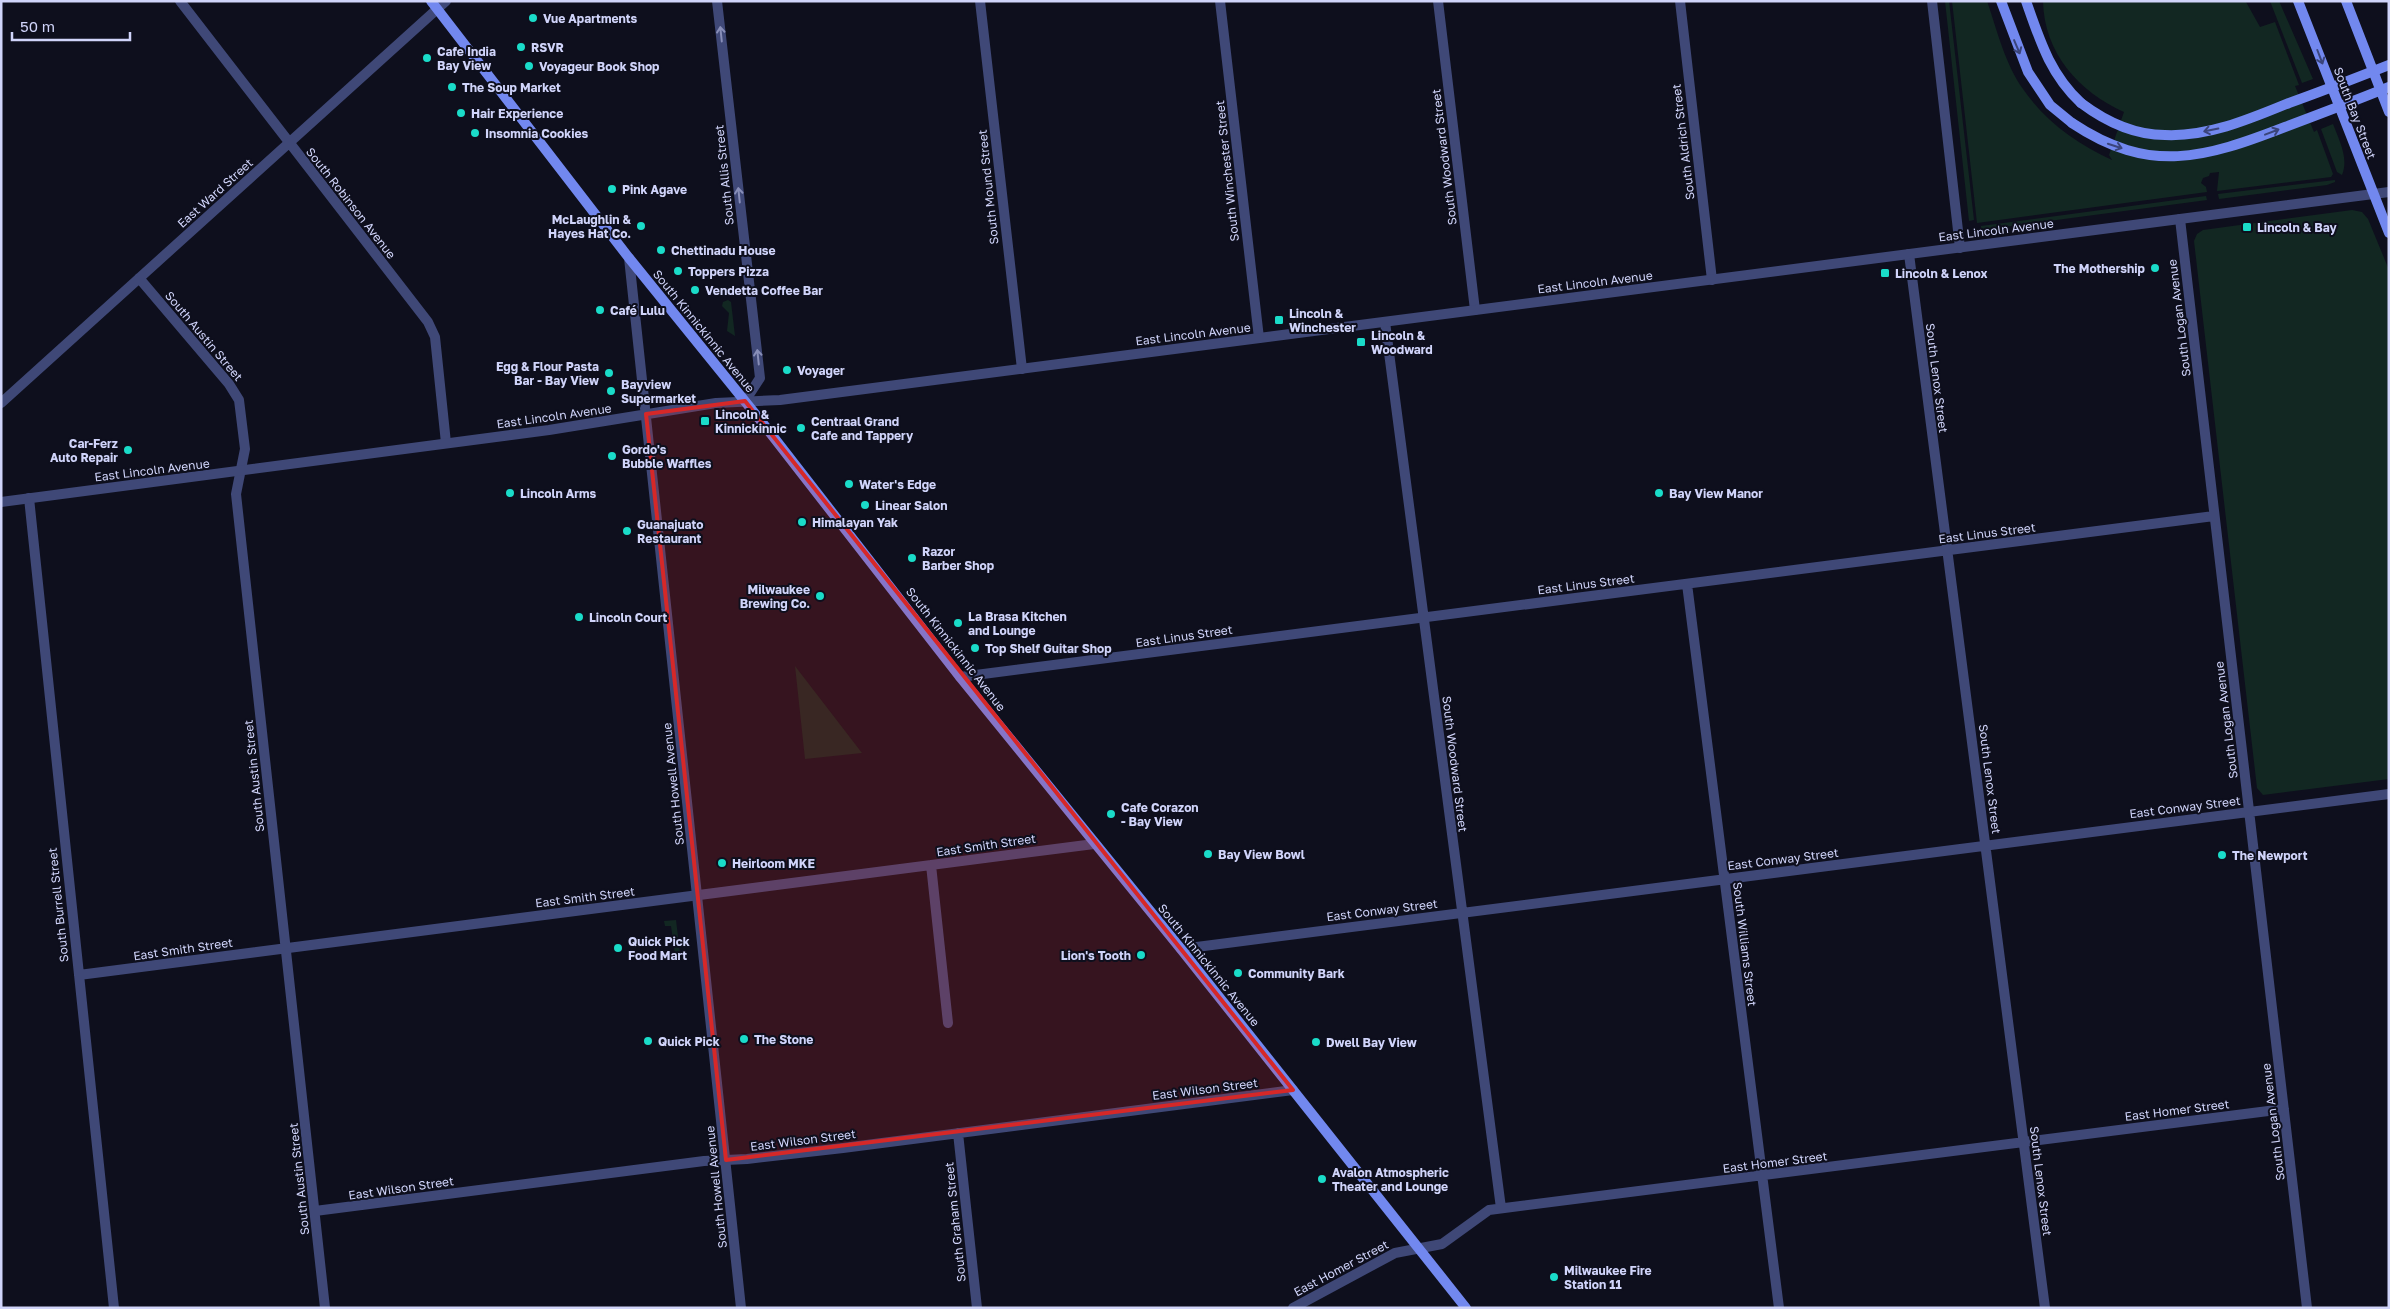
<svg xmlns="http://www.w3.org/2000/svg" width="2390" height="1309" viewBox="0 0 2390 1309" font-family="'Golos Text',sans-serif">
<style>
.green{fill:#122722}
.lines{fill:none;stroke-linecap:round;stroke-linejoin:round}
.minor{stroke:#3f4877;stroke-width:10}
.tertiary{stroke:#3f4877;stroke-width:10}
.secondary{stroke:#7288ef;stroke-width:10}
.secondary-bridge{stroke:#7288ef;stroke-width:10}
.oneway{stroke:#888eb8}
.oneway2{stroke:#3b457b}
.marked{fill:#d62828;fill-opacity:0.2;stroke:#d62828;stroke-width:4;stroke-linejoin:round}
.poi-dot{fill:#1adcc9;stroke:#0e0f1d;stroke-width:2}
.labels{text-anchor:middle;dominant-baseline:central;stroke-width:4;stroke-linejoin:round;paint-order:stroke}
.poi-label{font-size:12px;font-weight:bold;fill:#d0d4fa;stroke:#0e0f1d;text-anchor:start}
.street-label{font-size:12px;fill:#d0d4fa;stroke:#0e0f1d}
</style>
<rect width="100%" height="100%" fill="#0e0f1d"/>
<path class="green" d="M 1945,1 L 1949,1 L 1974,220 L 1969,221 Z
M 1952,1 L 1987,1 C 1997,30 2005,64 2023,89 C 2045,121 2077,144 2112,160 L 2109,155 L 2124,112 C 2079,92 2044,53 2043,1 L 2246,2 L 2260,27 L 2275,22 L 2299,85 L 2295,86 L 2314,132 L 2317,130 L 2333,174 L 2331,177 L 2217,191 L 2219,172 L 2210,173 L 2209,176 L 2203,178 L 2201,183 L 2206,187 L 2207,192 L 1977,223 Z
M 2270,1 L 2279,1 L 2313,79 L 2302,83 Z
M 2333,124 C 2339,140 2349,158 2342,175 L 2337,172 L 2321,129 Z
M 2335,180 L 2335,182 L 2327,185 L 2219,199 L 2218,194 Z
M 2206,196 L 2207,200 L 1981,230 L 1981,226 Z
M 2352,210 L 2362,212 L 2368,219 L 2389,270 L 2389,779 L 2263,795 L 2257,788 L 2194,241 L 2197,234 L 2203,230 Z
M 728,300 L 731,302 L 735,336 L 727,331 L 729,313 L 722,306 L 723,302 Z
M 795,666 L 862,753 L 805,759 Z
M 676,920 L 681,961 L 676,961 L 671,926 L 665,926 L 664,921 Z"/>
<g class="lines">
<path class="minor" d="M 180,1 L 428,322 L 435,337 L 446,443
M 717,1 L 760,378 L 745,401
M 980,1 L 1022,369
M 1220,1 L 1259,338
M 1438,1 L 1475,310
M 1680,1 L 1712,280
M 1932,1 L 1960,248
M 2180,219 L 2307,1308
M 1909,254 L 2045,1308
M 139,278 L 229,384 L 239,400 L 245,449 L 236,494 L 325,1308
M 1385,322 L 1501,1208
M 1,403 L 446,1
M 29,498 L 114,1308
M 1687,584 L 1779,1308
M 960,677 L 2214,516
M 931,865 L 948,1023
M 1181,949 L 2389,794
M 79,975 L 1094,844
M 958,1133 L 977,1308
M 315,1211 L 704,1161 L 747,1159 L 843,1148 L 1293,1090
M 1293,1308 L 1395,1253 L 1442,1244 L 1489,1210 L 2284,1109"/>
<path class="tertiary" d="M 629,258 L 741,1308
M 1,502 L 549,430 L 716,403 L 780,400 L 2389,192"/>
<path class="secondary" d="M 431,1 L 629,258 L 761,421 L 960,677 L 1181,949 L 1466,1308
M 2001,1 L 2028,72 L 2050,105 L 2072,123
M 2026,1 C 2040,41 2050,74 2081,103
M 2298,1 L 2389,233
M 2346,1 L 2389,112"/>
<path class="secondary-bridge" d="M 2081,103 C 2105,121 2135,135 2165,135 C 2208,137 2250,119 2289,103 C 2323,91 2356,78 2389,65
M 2072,123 C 2150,175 2205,158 2285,127 C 2320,114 2354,101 2389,87"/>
</g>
<defs><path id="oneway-shaft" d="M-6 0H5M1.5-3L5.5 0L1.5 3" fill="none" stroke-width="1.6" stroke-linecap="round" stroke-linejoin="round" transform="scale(1.25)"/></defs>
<g class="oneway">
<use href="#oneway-shaft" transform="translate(721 34) rotate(-96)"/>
<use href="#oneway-shaft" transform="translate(739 195) rotate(-96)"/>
<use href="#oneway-shaft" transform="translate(758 357) rotate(-96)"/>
</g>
<g class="oneway2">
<use href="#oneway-shaft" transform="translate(2017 47) rotate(67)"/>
<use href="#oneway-shaft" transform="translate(2320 57) rotate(69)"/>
<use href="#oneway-shaft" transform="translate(2211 130) rotate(169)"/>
<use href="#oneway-shaft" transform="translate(2272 132) rotate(-21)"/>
<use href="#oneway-shaft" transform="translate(2115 146) rotate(18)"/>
</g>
<path class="marked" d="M 745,401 L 1293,1090 L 726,1160 L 646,414 Z"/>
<g class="poi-dot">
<circle cx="533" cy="18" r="5"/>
<circle cx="521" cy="47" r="5"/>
<circle cx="427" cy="58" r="5"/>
<circle cx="529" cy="66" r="5"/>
<circle cx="452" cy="87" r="5"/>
<circle cx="461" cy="113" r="5"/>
<circle cx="475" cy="133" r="5"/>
<circle cx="612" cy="189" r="5"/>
<circle cx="641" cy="226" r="5"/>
<rect x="2242" y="222" width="10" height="10" rx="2.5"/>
<circle cx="661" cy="250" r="5"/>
<circle cx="2155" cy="268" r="5"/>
<circle cx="678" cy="271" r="5"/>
<rect x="1880" y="268" width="10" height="10" rx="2.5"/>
<circle cx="695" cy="290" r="5"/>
<circle cx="600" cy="310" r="5"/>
<rect x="1274" y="315" width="10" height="10" rx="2.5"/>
<rect x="1356" y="337" width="10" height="10" rx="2.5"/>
<circle cx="787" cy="370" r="5"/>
<circle cx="609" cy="373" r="5"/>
<circle cx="611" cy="391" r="5"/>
<rect x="700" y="416" width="10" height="10" rx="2.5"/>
<circle cx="801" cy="428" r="5"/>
<circle cx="128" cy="450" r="5"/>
<circle cx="612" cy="456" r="5"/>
<circle cx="849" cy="484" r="5"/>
<circle cx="510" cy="493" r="5"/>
<circle cx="1659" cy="493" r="5"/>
<circle cx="865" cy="505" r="5"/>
<circle cx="802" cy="522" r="5"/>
<circle cx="627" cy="531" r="5"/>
<circle cx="912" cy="558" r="5"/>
<circle cx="820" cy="596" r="5"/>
<circle cx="579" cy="617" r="5"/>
<circle cx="958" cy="623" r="5"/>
<circle cx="975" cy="648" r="5"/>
<circle cx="1111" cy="814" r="5"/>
<circle cx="1208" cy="854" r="5"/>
<circle cx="2222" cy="855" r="5"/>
<circle cx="722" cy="863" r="5"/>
<circle cx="618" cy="948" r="5"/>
<circle cx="1141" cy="955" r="5"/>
<circle cx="1238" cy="973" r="5"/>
<circle cx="744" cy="1039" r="5"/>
<circle cx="648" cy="1041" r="5"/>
<circle cx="1316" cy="1042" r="5"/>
<circle cx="1322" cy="1179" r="5"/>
<circle cx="1554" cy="1277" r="5"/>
</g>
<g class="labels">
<g class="poi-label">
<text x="543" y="18">Vue Apartments</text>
<text x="531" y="47">RSVR</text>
<text x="437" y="51">Cafe India<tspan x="437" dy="14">Bay View</tspan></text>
<text x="539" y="66">Voyageur Book Shop</text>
<text x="462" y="87">The Soup Market</text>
<text x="471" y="113">Hair Experience</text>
<text x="485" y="133">Insomnia Cookies</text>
<text x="622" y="189">Pink Agave</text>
<text x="631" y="219" text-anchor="end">McLaughlin &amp;<tspan x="631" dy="14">Hayes Hat Co.</tspan></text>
<text x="2257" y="227">Lincoln &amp; Bay</text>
<text x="671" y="250">Chettinadu House</text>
<text x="2145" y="268" text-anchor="end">The Mothership</text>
<text x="688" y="271">Toppers Pizza</text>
<text x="1895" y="273">Lincoln &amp; Lenox</text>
<text x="705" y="290">Vendetta Coffee Bar</text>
<text x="610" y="310">Café Lulu</text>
<text x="1289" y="313">Lincoln &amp;<tspan x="1289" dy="14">Winchester</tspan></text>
<text x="1371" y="335">Lincoln &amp;<tspan x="1371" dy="14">Woodward</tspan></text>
<text x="599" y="366" text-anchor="end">Egg &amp; Flour Pasta<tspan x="599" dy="14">Bar - Bay View</tspan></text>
<text x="797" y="370">Voyager</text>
<text x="621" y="384">Bayview<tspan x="621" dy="14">Supermarket</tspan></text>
<text x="715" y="414">Lincoln &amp;<tspan x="715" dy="14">Kinnickinnic</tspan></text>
<text x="811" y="421">Centraal Grand<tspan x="811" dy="14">Cafe and Tappery</tspan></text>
<text x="118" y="443" text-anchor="end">Car-Ferz<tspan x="118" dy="14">Auto Repair</tspan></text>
<text x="622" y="449">Gordo's<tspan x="622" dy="14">Bubble Waffles</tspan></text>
<text x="859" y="484">Water's Edge</text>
<text x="520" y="493">Lincoln Arms</text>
<text x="1669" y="493">Bay View Manor</text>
<text x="875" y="505">Linear Salon</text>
<text x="812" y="522">Himalayan Yak</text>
<text x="637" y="524">Guanajuato<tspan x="637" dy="14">Restaurant</tspan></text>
<text x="922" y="551">Razor<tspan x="922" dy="14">Barber Shop</tspan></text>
<text x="810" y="589" text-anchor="end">Milwaukee<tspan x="810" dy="14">Brewing Co.</tspan></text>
<text x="968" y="616">La Brasa Kitchen<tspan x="968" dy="14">and Lounge</tspan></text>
<text x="589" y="617">Lincoln Court</text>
<text x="985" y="648">Top Shelf Guitar Shop</text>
<text x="1121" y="807">Cafe Corazon<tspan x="1121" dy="14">- Bay View</tspan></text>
<text x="1218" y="854">Bay View Bowl</text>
<text x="2232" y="855">The Newport</text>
<text x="732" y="863">Heirloom MKE</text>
<text x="628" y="941">Quick Pick<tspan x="628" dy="14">Food Mart</tspan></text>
<text x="1131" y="955" text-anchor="end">Lion's Tooth</text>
<text x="1248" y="973">Community Bark</text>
<text x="754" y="1039">The Stone</text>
<text x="658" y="1041">Quick Pick</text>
<text x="1326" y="1042">Dwell Bay View</text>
<text x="1332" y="1172">Avalon Atmospheric<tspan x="1332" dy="14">Theater and Lounge</tspan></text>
<text x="1564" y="1270">Milwaukee Fire<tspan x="1564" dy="14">Station 11</tspan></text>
</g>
<g class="street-label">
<text transform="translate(2355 113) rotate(69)">South Bay Street</text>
<text transform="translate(1683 142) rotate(-97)">South Aldrich Street</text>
<text transform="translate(1444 157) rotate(-97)">South Woodward Street</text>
<text transform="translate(1227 171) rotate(-96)">South Winchester Street</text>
<text transform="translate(724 175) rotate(-96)">South Allis Street</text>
<text transform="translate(988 187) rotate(-96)">South Mound Street</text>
<text transform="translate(215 193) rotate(-42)">East Ward Street</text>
<text transform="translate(351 203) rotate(52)">South Robinson Avenue</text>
<text transform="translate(1996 230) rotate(-7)">East Lincoln Avenue</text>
<text transform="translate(1595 282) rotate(-7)">East Lincoln Avenue</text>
<text transform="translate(2179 318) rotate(-97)">South Logan Avenue</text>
<text transform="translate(704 331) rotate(51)">South Kinnickinnic Avenue</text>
<text transform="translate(1193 334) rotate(-7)">East Lincoln Avenue</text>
<text transform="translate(204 336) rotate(50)">South Austin Street</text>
<text transform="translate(1937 378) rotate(83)">South Lenox Street</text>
<text transform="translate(554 416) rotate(-8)">East Lincoln Avenue</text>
<text transform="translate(152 470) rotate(-7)">East Lincoln Avenue</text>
<text transform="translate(1987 533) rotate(-7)">East Linus Street</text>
<text transform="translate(1586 584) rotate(-7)">East Linus Street</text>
<text transform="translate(1184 636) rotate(-8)">East Linus Street</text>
<text transform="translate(956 649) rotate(52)">South Kinnickinnic Avenue</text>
<text transform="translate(2226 720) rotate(-97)">South Logan Avenue</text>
<text transform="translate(1455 764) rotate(83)">South Woodward Street</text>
<text transform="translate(254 776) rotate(-96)">South Austin Street</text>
<text transform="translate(1990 779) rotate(83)">South Lenox Street</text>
<text transform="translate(673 784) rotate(-96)">South Howell Avenue</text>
<text transform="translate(2185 807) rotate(-7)">East Conway Street</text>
<text transform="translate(986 845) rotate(-8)">East Smith Street</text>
<text transform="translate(1783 859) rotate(-7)">East Conway Street</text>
<text transform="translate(585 897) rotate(-7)">East Smith Street</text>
<text transform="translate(58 905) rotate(-96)">South Burrell Street</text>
<text transform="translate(1382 910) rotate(-7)">East Conway Street</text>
<text transform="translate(1745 944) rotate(83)">South Williams Street</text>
<text transform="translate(183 949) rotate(-8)">East Smith Street</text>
<text transform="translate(1209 965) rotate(51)">South Kinnickinnic Avenue</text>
<text transform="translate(1205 1089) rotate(-7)">East Wilson Street</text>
<text transform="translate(2177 1110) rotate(-7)">East Homer Street</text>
<text transform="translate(2273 1122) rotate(-97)">South Logan Avenue</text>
<text transform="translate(803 1140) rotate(-7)">East Wilson Street</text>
<text transform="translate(1775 1162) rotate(-7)">East Homer Street</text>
<text transform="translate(299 1179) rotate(-96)">South Austin Street</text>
<text transform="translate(2041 1181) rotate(83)">South Lenox Street</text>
<text transform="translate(716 1187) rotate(-96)">South Howell Avenue</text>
<text transform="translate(401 1188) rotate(-8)">East Wilson Street</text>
<text transform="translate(955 1222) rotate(-96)">South Graham Street</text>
<text transform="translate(1341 1268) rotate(-28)">East Homer Street</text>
</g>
</g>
<rect width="2390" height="1309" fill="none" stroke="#d0d4fa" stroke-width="5"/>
<path d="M12 32v8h118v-8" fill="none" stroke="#d0d4fa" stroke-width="2.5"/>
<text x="20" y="32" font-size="15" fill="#d0d4fa" stroke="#0e0f1d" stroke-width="4" paint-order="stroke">50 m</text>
</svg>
